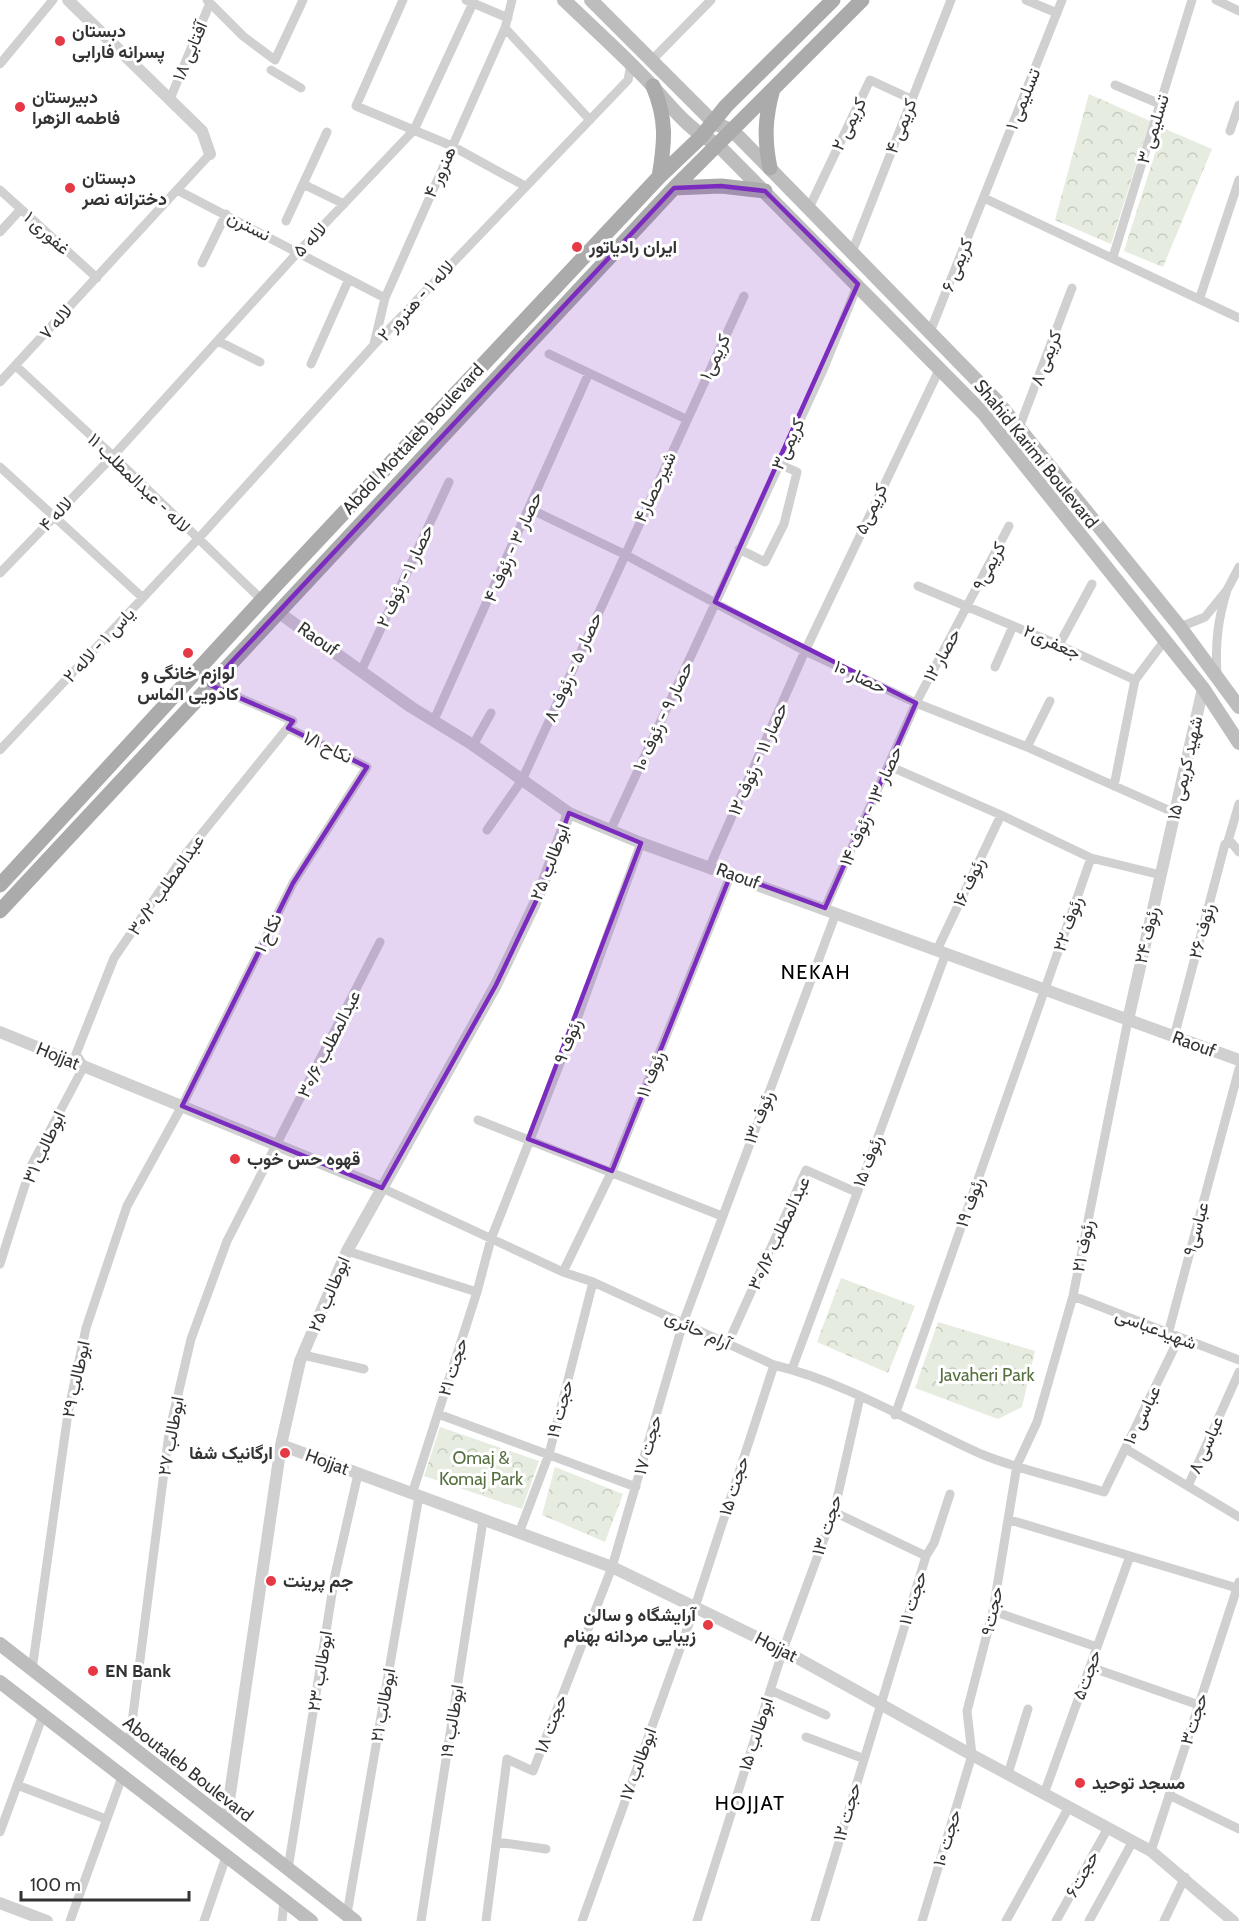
<svg xmlns="http://www.w3.org/2000/svg" width="1239" height="1921" viewBox="0 0 1239 1921" font-family="Cabin,Vazirmatn,sans-serif">
<style>
.forest{fill:url(#forest-crowns)}
.lines{fill:none;stroke-linecap:round;stroke-linejoin:round}
.minor{stroke:#d0d0d0;stroke-width:9}
.tertiary{stroke:#d0d0d0;stroke-width:12}
.secondary{stroke:#bdbdbd;stroke-width:14}
.primary{stroke:#ababab;stroke-width:15}
.marked{fill:#7b2cbf;fill-opacity:0.2;stroke:#7b2cbf;stroke-width:4.5;stroke-linejoin:round}
.poi-dot{fill:#e63946;stroke:#fff;stroke-width:2}
.labels{text-anchor:middle;dominant-baseline:central;stroke-width:6;stroke-linejoin:round;paint-order:stroke}
.poi-label{font-size:18px;font-weight:bold;fill:#333;stroke:#fff;text-anchor:start}
.street-label{font-size:18px;fill:#333;stroke:#fff}
.park-label{font-size:18px;fill:#56703f;stroke:#fff}
.neighbourhood-label{font-size:20px;letter-spacing:1.5px;fill:#000;stroke:#fff}
</style>
<defs>
<pattern id="forest-crowns" width="20" height="18" patternUnits="userSpaceOnUse" patternTransform="scale(1.5)"><rect width="20" height="18" fill="#e6ecdf"/><path d="M2 6a3 3 0 1 1 6 0M12 15a3 3 0 1 1 6 0" fill="none" stroke="#c6cbc0"/></pattern>
</defs>
<rect width="100%" height="100%" fill="#fff"/>
<path class="forest" d="M 1089,94 L 1150,121 L 1111,244 L 1055,220 Z
M 1163,128 L 1212,149 L 1163,267 L 1124,251 Z
M 841,1278 L 915,1306 L 888,1373 L 817,1342 Z
M 938,1322 L 1035,1351 L 1022,1407 L 998,1419 L 915,1388 Z
M 440,1427 L 539,1461 L 522,1509 L 424,1476 Z
M 555,1467 L 623,1494 L 605,1542 L 542,1515 Z"/>
<g class="lines">
<path class="minor" d="M 207,0 L 243,36 L 275,60 L 303,0
M 403,0 L 356,106 L 452,146 L 525,186
M 466,0 L 508,18
M 1026,0 L 1057,13
M 1216,0 L 1239,11
M 505,28 L 590,120
M 651,61 L 711,0
M 0,64 L 53,0
M 271,70 L 301,88
M 1115,85 L 1160,104
M 170,99 L 210,3
M 1230,131 L 1239,105
M 303,184 L 344,204
M 0,190 L 21,209
M 177,190 L 385,298
M 984,198 L 1239,318
M 809,208 L 870,80 L 911,99
M 286,221 L 327,132
M 0,232 L 21,209 L 97,278
M 852,252 L 951,0
M 1113,257 L 1192,0
M 202,263 L 226,214
M 1200,297 L 1239,180
M 930,332 L 1062,0
M 218,341 L 260,362
M 374,344 L 385,298 L 505,28 L 512,0
M 549,354 L 686,419
M 311,364 L 349,279
M 16,366 L 113,456 L 262,600
M 0,382 L 210,154
M 1008,445 L 1019,428 L 1072,288
M 0,467 L 143,598
M 530,509 L 624,554 L 805,651 L 916,703 L 1027,747 L 1175,813
M 739,549 L 765,562 L 784,524 L 797,472 L 779,464
M 0,573 L 113,456 L 299,251 L 414,130 L 473,3
M 918,586 L 1059,645 L 1135,680
M 1227,590 L 1239,567
M 1180,627 L 1205,617 L 1227,590 C 1218,619 1215,643 1217,674
M 1059,645 L 1092,584
M 995,667 L 1013,626
M 362,669 L 449,482
M 434,720 L 589,373
M 473,745 L 491,713
M 1027,747 L 1050,701
M 0,750 L 198,539 L 373,346 L 628,80 L 631,65
M 889,766 L 1001,815 L 1091,858 L 1161,875
M 1114,786 L 1135,680 L 1165,640
M 611,829 L 823,370 L 858,284
M 487,830 L 522,780 L 744,296
M 1228,841 L 1239,804
M 710,866 L 805,651 L 940,368
M 825,908 L 916,703 L 1009,526
M 937,950 L 1001,815
M 1174,1037 L 1225,844 L 1231,842 L 1239,852
M 478,1120 L 722,1216
M 382,1188 L 563,1272 L 593,1282 L 774,1365 C 845,1382 914,1424 981,1454 C 1020,1470 1064,1479 1104,1492 L 1179,1338
M 347,1251 L 477,1292
M 0,1264 L 31,1166 L 84,1066 L 76,1054 L 114,958 L 183,857 L 293,721 L 210,685
M 563,1272 L 612,1171 L 731,874
M 1073,1296 L 1239,1360
M 1168,1334 L 1239,1069
M 728,1343 L 806,1170 L 856,1192
M 303,1355 L 364,1369
M 792,1369 L 946,953
M 438,1414 L 636,1487
M 895,1415 L 1091,858
M 1126,1449 L 1239,1517
M 1188,1486 L 1239,1372
M 412,1494 L 477,1292 L 491,1239 L 573,1030 L 641,843
M 834,1512 L 926,1556
M 1010,1520 L 1237,1588
M 519,1533 L 549,1454 L 593,1282
M 993,1611 L 1097,1647
M 1090,1667 L 1199,1705
M 32,1670 L 68,1413 L 86,1328 L 127,1206 L 182,1106 L 293,883 L 367,767 L 288,728
M 770,1690 L 826,1715
M 806,1737 L 862,1758
M 129,1746 L 169,1433 L 191,1339 L 227,1241 L 380,942
M 1008,1774 L 1028,1709
M 17,1785 L 106,1819
M 1044,1794 L 1130,1556
M 1169,1795 L 1239,1829
M 0,1832 L 43,1715
M 497,1842 L 546,1849
M 1151,1851 L 1239,1582
M 288,1869 L 335,1575 L 358,1474
M 347,1914 L 419,1496
M 70,1921 L 122,1777
M 204,1921 L 226,1857
M 282,1921 L 284,1901
M 421,1921 L 483,1521
M 486,1921 L 507,1759 L 533,1771 L 612,1567 L 683,1323 L 836,913
M 582,1921 L 695,1607 L 774,1365
M 697,1921 L 783,1650 L 834,1512 L 860,1397
M 815,1921 L 926,1556 L 934,1543 L 950,1494
M 922,1921 L 972,1755 L 967,1711 L 993,1611 L 1017,1465 L 1037,1422 L 1073,1296 L 1128,1020
M 1006,1921 L 1069,1807
M 1056,1921 L 1108,1828
M 1089,1921 L 1133,1841
M 1164,1921 L 1185,1877"/>
<path class="tertiary" d="M 68,0 L 202,131 L 210,154
M 278,612 L 411,707 L 473,745 L 569,813 L 641,843 L 1239,1060
M 1128,1020 L 1203,688
M 0,1032 L 382,1188
M 281,1445 L 612,1567 L 783,1650 L 972,1755 L 1151,1851 L 1233,1921
M 226,1821 L 281,1445 L 300,1361 L 347,1251 L 496,985 L 538,897 L 569,813
M 0,1903 L 47,1921"/>
<path class="secondary" d="M 564,0 C 590,25 617,49 642,75 C 666,99 685,129 717,144 L 983,413 L 1203,688 L 1239,743
M 591,0 L 714,123 L 731,130 L 739,137 L 997,401 L 1180,627 L 1239,707
M 0,1644 L 355,1921
M 0,1682 L 311,1921"/>
<path class="primary" d="M 653,86 C 667,120 665,141 659,177
M 770,168 C 764,139 765,117 773,89
M 674,188 L 721,186 L 765,191
M 0,885 L 262,600 L 659,177 L 701,137 L 726,106 L 833,0
M 0,911 L 674,188 L 862,0"/>
</g>
<path class="marked" d="M 721,186 L 765,191 L 858,284 L 715,602 L 916,703 L 825,908 L 731,874 L 612,1171 L 528,1139 L 641,843 L 569,813 L 538,897 L 496,985 L 382,1188 L 182,1106 L 293,883 L 367,767 L 288,728 L 293,721 L 210,685 L 674,188 Z"/>
<g class="poi-dot">
<circle cx="60" cy="41" r="6"/>
<circle cx="20" cy="107" r="6"/>
<circle cx="70" cy="188" r="6"/>
<circle cx="577" cy="247" r="6"/>
<circle cx="188" cy="653" r="6"/>
<circle cx="235" cy="1159" r="6"/>
<circle cx="285" cy="1453" r="6"/>
<circle cx="271" cy="1581" r="6"/>
<circle cx="708" cy="1625" r="6"/>
<circle cx="93" cy="1671" r="6"/>
<circle cx="1080" cy="1783" r="6"/>
</g>
<g class="labels">
<g class="poi-label">
<text x="72" y="31">دبستان<tspan x="72" dy="21">پسرانه فارابی</tspan></text>
<text x="32" y="97">دبیرستان<tspan x="32" dy="21">فاطمه الزهرا</tspan></text>
<text x="82" y="178">دبستان<tspan x="82" dy="21">دخترانه نصر</tspan></text>
<text x="589" y="247">ایران رادیاتور</text>
<text x="188" y="673" text-anchor="middle">لوازم خانگی و<tspan x="188" dy="21">کادویی الماس</tspan></text>
<text x="247" y="1159">قهوه حس خوب</text>
<text x="273" y="1453" text-anchor="end">ارگانیک شفا</text>
<text x="283" y="1581">جم پرینت</text>
<text x="696" y="1615" text-anchor="end">آرایشگاه و سالن<tspan x="696" dy="21">زیبایی مردانه بهنام</tspan></text>
<text x="105" y="1671">EN Bank</text>
<text x="1092" y="1783">مسجد توحید</text>
</g>
<g class="street-label">
<text transform="translate(190 51) rotate(-67)">آفتابی ۱۸</text>
<text transform="translate(1023 99) rotate(-68)">تسلیمی ۱</text>
<text transform="translate(849 124) rotate(-64)">کریمی ۲</text>
<text transform="translate(901 126) rotate(-69)">کریمی ۴</text>
<text transform="translate(1153 129) rotate(-73)">تسلیمی ۳</text>
<text transform="translate(440 172) rotate(-66)">هنرور ۴</text>
<text transform="translate(249 226) rotate(27)">نسترن</text>
<text transform="translate(47 233) rotate(42)">غفوری ۱</text>
<text transform="translate(310 240) rotate(-46)">لاله ۵</text>
<text transform="translate(957 265) rotate(-68)">کریمی ۶</text>
<text transform="translate(416 301) rotate(-47)">لاله ۱ - هنرور ۲</text>
<text transform="translate(56 322) rotate(-48)">لاله ۷</text>
<text transform="translate(715 357) rotate(-65)">کریمی۱</text>
<text transform="translate(1046 358) rotate(-69)">کریمی ۸</text>
<text transform="translate(413 439) rotate(-47)">Abdol Mottaleb Boulevard</text>
<text transform="translate(788 444) rotate(-65)">کریمی۳</text>
<text transform="translate(1036 454) rotate(51)">Shahid Karimi Boulevard</text>
<text transform="translate(139 483) rotate(44)">لاله - عبدالمطلب ۱۱</text>
<text transform="translate(655 487) rotate(-65)">شیرحصار۴</text>
<text transform="translate(871 509) rotate(-65)">کریمی۵</text>
<text transform="translate(56 514) rotate(-46)">لاله ۴</text>
<text transform="translate(513 547) rotate(-66)">حصار ۳ - رئوف ۴</text>
<text transform="translate(989 566) rotate(-63)">کریمی۹</text>
<text transform="translate(405 576) rotate(-65)">حصار ۱ - رئوف ۲</text>
<text transform="translate(318 639) rotate(35)">Raouf</text>
<text transform="translate(1052 642) rotate(24)">جعفری۲</text>
<text transform="translate(99 645) rotate(-47)">یاس ۱ - لاله ۲</text>
<text transform="translate(942 655) rotate(-61)">حصار ۱۲</text>
<text transform="translate(573 667) rotate(-66)">حصار ۵ - رئوف ۸</text>
<text transform="translate(860 677) rotate(25)">حصار ۱۰</text>
<text transform="translate(663 716) rotate(-65)">حصار ۹ - رئوف ۱۰</text>
<text transform="translate(328 747) rotate(26)">نکاح ۱/۱</text>
<text transform="translate(758 759) rotate(-66)">حصار ۱۱ - رئوف ۱۲</text>
<text transform="translate(1185 768) rotate(-77)">شهید کریمی ۱۵</text>
<text transform="translate(871 806) rotate(-66)">حصار ۱۳ - رئوف ۱۴</text>
<text transform="translate(550 862) rotate(-69)">ابوطالب ۲۵</text>
<text transform="translate(738 876) rotate(20)">Raouf</text>
<text transform="translate(969 882) rotate(-65)">رئوف ۱۶</text>
<text transform="translate(166 885) rotate(-55)">عبدالمطلب ۳۰/۲</text>
<text transform="translate(1068 924) rotate(-71)">رئوف ۲۲</text>
<text transform="translate(1202 931) rotate(-75)">رئوف ۲۶</text>
<text transform="translate(268 933) rotate(-64)">نکاح ۱</text>
<text transform="translate(1147 935) rotate(-77)">رئوف ۲۴</text>
<text transform="translate(568 1041) rotate(-68)">رئوف ۹</text>
<text transform="translate(329 1044) rotate(-63)">عبدالمطلب ۳۰/۶</text>
<text transform="translate(1194 1044) rotate(20)">Raouf</text>
<text transform="translate(58 1056) rotate(22)">Hojjat</text>
<text transform="translate(651 1074) rotate(-68)">رئوف ۱۱</text>
<text transform="translate(759 1117) rotate(-69)">رئوف ۱۳</text>
<text transform="translate(44 1147) rotate(-65)">ابوطالب ۳۱</text>
<text transform="translate(868 1161) rotate(-69)">رئوف ۱۵</text>
<text transform="translate(970 1202) rotate(-70)">رئوف ۱۹</text>
<text transform="translate(1196 1229) rotate(-75)">عباسی۹</text>
<text transform="translate(779 1233) rotate(-65)">عبدالمطلب ۳۰/۱۶</text>
<text transform="translate(1083 1246) rotate(-79)">رئوف ۲۱</text>
<text transform="translate(329 1294) rotate(-67)">ابوطالب ۲۵</text>
<text transform="translate(1156 1329) rotate(21)">شهیدعباسی</text>
<text transform="translate(698 1330) rotate(25)">آرام حائری</text>
<text transform="translate(453 1367) rotate(-72)">حجت ۲۱</text>
<text transform="translate(76 1379) rotate(-78)">ابوطالب ۲۹</text>
<text transform="translate(560 1409) rotate(-75)">حجت ۱۹</text>
<text transform="translate(1142 1415) rotate(-64)">عباسی ۱۰</text>
<text transform="translate(171 1436) rotate(-80)">ابوطالب ۲۷</text>
<text transform="translate(648 1445) rotate(-74)">حجت ۱۷</text>
<text transform="translate(1206 1445) rotate(-66)">عباسی ۸</text>
<text transform="translate(327 1462) rotate(20)">Hojjat</text>
<text transform="translate(734 1486) rotate(-72)">حجت ۱۵</text>
<text transform="translate(827 1525) rotate(-72)">حجت ۱۳</text>
<text transform="translate(913 1598) rotate(-72)">حجت ۱۱</text>
<text transform="translate(992 1611) rotate(-78)">حجت۹</text>
<text transform="translate(776 1647) rotate(27)">Hojjat</text>
<text transform="translate(320 1671) rotate(-81)">ابوطالب ۲۳</text>
<text transform="translate(1087 1675) rotate(-70)">حجت۵</text>
<text transform="translate(383 1705) rotate(-80)">ابوطالب ۲۱</text>
<text transform="translate(1194 1719) rotate(-72)">حجت۳</text>
<text transform="translate(452 1721) rotate(-81)">ابوطالب ۱۹</text>
<text transform="translate(551 1724) rotate(-69)">حجت ۱۸</text>
<text transform="translate(756 1734) rotate(-72)">ابوطالب ۱۵</text>
<text transform="translate(638 1764) rotate(-70)">ابوطالب ۱۷</text>
<text transform="translate(188 1769) rotate(38)">Aboutaleb Boulevard</text>
<text transform="translate(847 1812) rotate(-74)">حجت ۱۲</text>
<text transform="translate(947 1838) rotate(-73)">حجت ۱۰</text>
<text transform="translate(1082 1874) rotate(-61)">حجت۶</text>
</g>
<g class="park-label">
<text x="987" y="1375">Javaheri Park</text>
<text x="481" y="1458">Omaj &amp;<tspan x="481" dy="21">Komaj Park</tspan></text>
</g>
<g class="neighbourhood-label">
<text x="816" y="972">NEKAH</text>
<text x="750" y="1803">HOJJAT</text>
</g>
</g>
<path d="M21 1891v9h168v-9" fill="none" stroke="#333333" stroke-width="3"/>
<text x="30" y="1891" font-size="18" fill="#333333" stroke="#ffffff" stroke-width="4.5" paint-order="stroke">100 m</text>
</svg>
